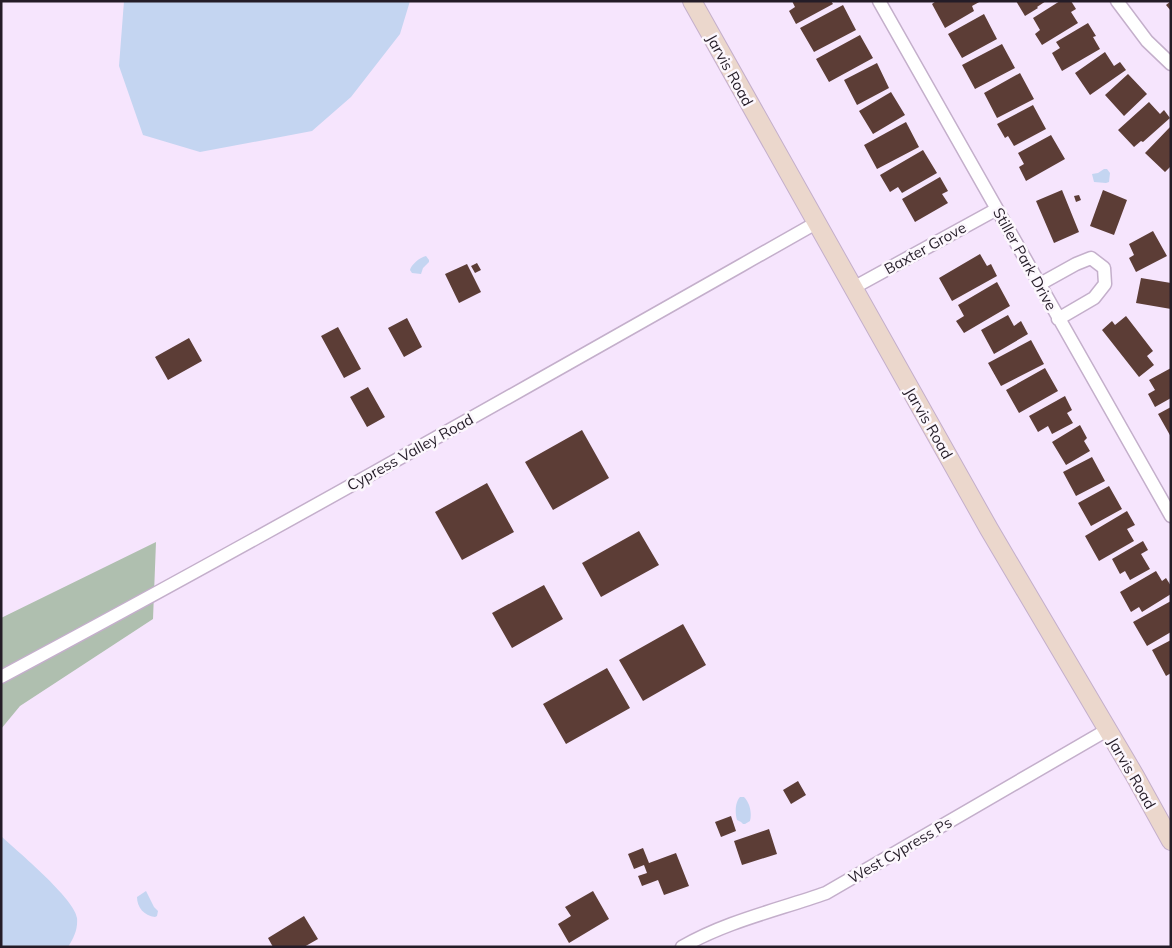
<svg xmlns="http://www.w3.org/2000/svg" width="1172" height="948" viewBox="0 0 1172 948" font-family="Mulish,sans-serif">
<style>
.green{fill:#afbfaf}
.water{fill:#c4d5f1}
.building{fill:#5c3d36}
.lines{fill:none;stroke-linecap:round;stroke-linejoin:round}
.street-casing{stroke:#c4afcb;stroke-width:15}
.secondary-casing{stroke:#c4afcb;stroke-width:20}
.street{stroke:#fff;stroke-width:12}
.secondary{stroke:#ebd7cc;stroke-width:18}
.labels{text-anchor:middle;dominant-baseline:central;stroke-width:5;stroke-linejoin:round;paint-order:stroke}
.street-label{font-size:15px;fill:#241c27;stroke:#fcf7fd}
</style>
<rect width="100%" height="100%" fill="#f6e5fd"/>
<path class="green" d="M 156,542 L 153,619 L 20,706 L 1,729 L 1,618 Z"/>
<path class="water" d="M 124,1 L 410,1 L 400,34 L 351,97 L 312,131 L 200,152 L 143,135 L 119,66 Z
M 1104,169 L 1107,169 L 1110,173 L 1109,182 L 1106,183 L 1094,182 L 1092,174 L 1098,173 Z
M 426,256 L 429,260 L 429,262 L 423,268 L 421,274 L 412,273 L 410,270 C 411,265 420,257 426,256 Z
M 740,797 L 744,797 C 750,803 752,813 750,821 L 745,824 L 743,824 L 741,822 L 737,820 C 735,814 735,802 740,797 Z
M 1,836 C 17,851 75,899 77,918 C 78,929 74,938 68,947 L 1,947 Z
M 146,891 L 154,907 L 158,911 L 157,916 L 155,917 C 144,916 137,907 137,897 Z"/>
<path class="building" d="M 792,1 L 831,1 L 833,4 L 796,24 L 789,11 L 795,7 Z
M 936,1 L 981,1 L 972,6 L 974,11 L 945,28 L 932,4 Z
M 1016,1 L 1046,1 L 1037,7 L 1038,8 L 1025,16 Z
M 1060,1 L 1071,1 L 1076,9 L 1071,12 L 1078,23 L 1042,45 L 1035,34 L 1040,30 L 1033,18 Z
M 1171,1 L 1171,11 L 1166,5 Z
M 843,5 L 856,30 L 814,52 L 800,28 Z
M 984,14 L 997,39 L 962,58 L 948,34 Z
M 1088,23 L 1096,36 L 1093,37 L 1100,49 L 1062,71 L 1052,53 L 1060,48 L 1056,42 Z
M 860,35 L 873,58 L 829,82 L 816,59 Z
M 1002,44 L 1015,68 L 975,89 L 962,65 Z
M 1105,52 L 1114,66 L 1120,62 L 1126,70 L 1090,95 L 1075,73 Z
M 877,63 L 889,88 L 857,105 L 844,80 Z
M 1020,73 L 1034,99 L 997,118 L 984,93 Z
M 1128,74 L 1147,94 L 1124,116 L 1105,95 Z
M 891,92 L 905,115 L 873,134 L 859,111 Z
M 1149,102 L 1160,114 L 1164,110 L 1170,118 L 1143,142 L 1141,141 L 1134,147 L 1118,130 Z
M 1033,105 L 1046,129 L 1014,146 L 1008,136 L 1005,138 L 997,124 Z
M 906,122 L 919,147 L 877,169 L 864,145 Z
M 1171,126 L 1171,166 L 1165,172 L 1145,153 Z
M 1051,135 L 1065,159 L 1026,181 L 1019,167 L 1024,164 L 1018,153 Z
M 923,150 L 937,173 L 902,193 L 898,187 L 890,192 L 880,175 Z
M 940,177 L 948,191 L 942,194 L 948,203 L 915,222 L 902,199 Z
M 1062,190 L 1079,232 L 1054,243 L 1036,201 Z
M 1103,190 L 1127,200 L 1114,235 L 1090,226 Z
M 1079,195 L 1081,200 L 1076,202 L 1074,196 Z
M 1153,231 L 1167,256 L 1136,272 L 1129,258 L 1134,255 L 1129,244 Z
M 980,254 L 987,266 L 991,264 L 997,276 L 952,301 L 939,278 Z
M 477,263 L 481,270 L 475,273 L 471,266 Z
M 467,264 L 481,292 L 459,303 L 445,274 Z
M 1141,278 L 1171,283 L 1171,309 L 1136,303 Z
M 997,282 L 1010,306 L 964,333 L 956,321 L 964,316 L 958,305 Z
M 1008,315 L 1014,326 L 1021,321 L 1028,334 L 994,354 L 981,330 Z
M 1126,316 L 1153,351 L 1147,356 L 1154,365 L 1139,377 L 1102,330 L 1112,321 L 1115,325 Z
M 407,318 L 422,347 L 404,357 L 388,328 Z
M 338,327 L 361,369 L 344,378 L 321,336 Z
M 189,338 L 202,361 L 168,380 L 155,357 Z
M 1031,340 L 1044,364 L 1001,386 L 988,363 Z
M 1045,368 L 1058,391 L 1019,413 L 1006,390 Z
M 1171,368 L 1171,398 L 1155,407 L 1148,394 L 1155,390 L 1149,380 Z
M 368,387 L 385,417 L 367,427 L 350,397 Z
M 1065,396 L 1072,410 L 1067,413 L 1073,423 L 1052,434 L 1048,426 L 1038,432 L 1029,416 Z
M 1171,407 L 1171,437 L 1158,414 Z
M 1080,425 L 1087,438 L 1084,441 L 1090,451 L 1066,465 L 1052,442 Z
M 582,430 L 609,478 L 553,510 L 525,462 Z
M 1092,457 L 1105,481 L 1076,496 L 1063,472 Z
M 487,483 L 514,532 L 462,560 L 435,512 Z
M 1109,486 L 1122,509 L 1091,526 L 1078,503 Z
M 1127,511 L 1135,525 L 1127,529 L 1134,541 L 1099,561 L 1085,536 Z
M 639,531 L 659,565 L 601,597 L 582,563 Z
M 1143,541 L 1148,550 L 1141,554 L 1150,569 L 1130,580 L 1125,571 L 1120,574 L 1112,559 Z
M 1156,571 L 1162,581 L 1166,578 L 1171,586 L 1171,594 L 1142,612 L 1139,607 L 1131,612 L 1120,592 Z
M 544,585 L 563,619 L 512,648 L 492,613 Z
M 1171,601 L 1171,632 L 1147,646 L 1133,622 Z
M 683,624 L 706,665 L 643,701 L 619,660 Z
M 1171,640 L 1171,673 L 1166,676 L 1152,650 Z
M 607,668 L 630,708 L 566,744 L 543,704 Z
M 798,781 L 806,795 L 791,804 L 783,790 Z
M 731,816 L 736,831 L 721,837 L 715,822 Z
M 769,829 L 777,854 L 742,865 L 734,841 Z
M 643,848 L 649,863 L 676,853 L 689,886 L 664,895 L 658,880 L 642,886 L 638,876 L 647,873 L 644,865 L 634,869 L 628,854 Z
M 593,891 L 609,919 L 569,943 L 558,924 L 571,916 L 565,907 Z
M 304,916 L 318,939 L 304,947 L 273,947 L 268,938 Z"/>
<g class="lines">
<g class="street-casing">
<path id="street" d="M 879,1 L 1171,516
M 1117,1 L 1147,41 L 1171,64
M 1040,284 L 1076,264 L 1091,258 L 1104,268 L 1105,284 L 1094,298 L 1058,319
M 853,288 L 997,209
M 1,677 C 276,530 546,376 816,223
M 682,947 C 727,921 778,910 826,893 L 1107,730"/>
</g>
<g class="secondary-casing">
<path id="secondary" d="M 692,1 L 989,529 L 1135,776 L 1171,841"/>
</g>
<use href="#street" class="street"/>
<use href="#secondary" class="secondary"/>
</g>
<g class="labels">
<g class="street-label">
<text transform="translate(730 70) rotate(61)">Jarvis Road</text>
<text transform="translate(925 248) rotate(-29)">Baxter Grove</text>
<text transform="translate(1025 259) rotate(61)">Stiller Park Drive</text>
<text transform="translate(929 423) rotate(60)">Jarvis Road</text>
<text transform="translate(410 452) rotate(-29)">Cypress Valley Road</text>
<text transform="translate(1132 773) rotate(60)">Jarvis Road</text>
<text transform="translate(900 850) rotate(-30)">West Cypress Ps</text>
</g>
</g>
<rect width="1172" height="948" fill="none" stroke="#241c27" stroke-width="5"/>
</svg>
